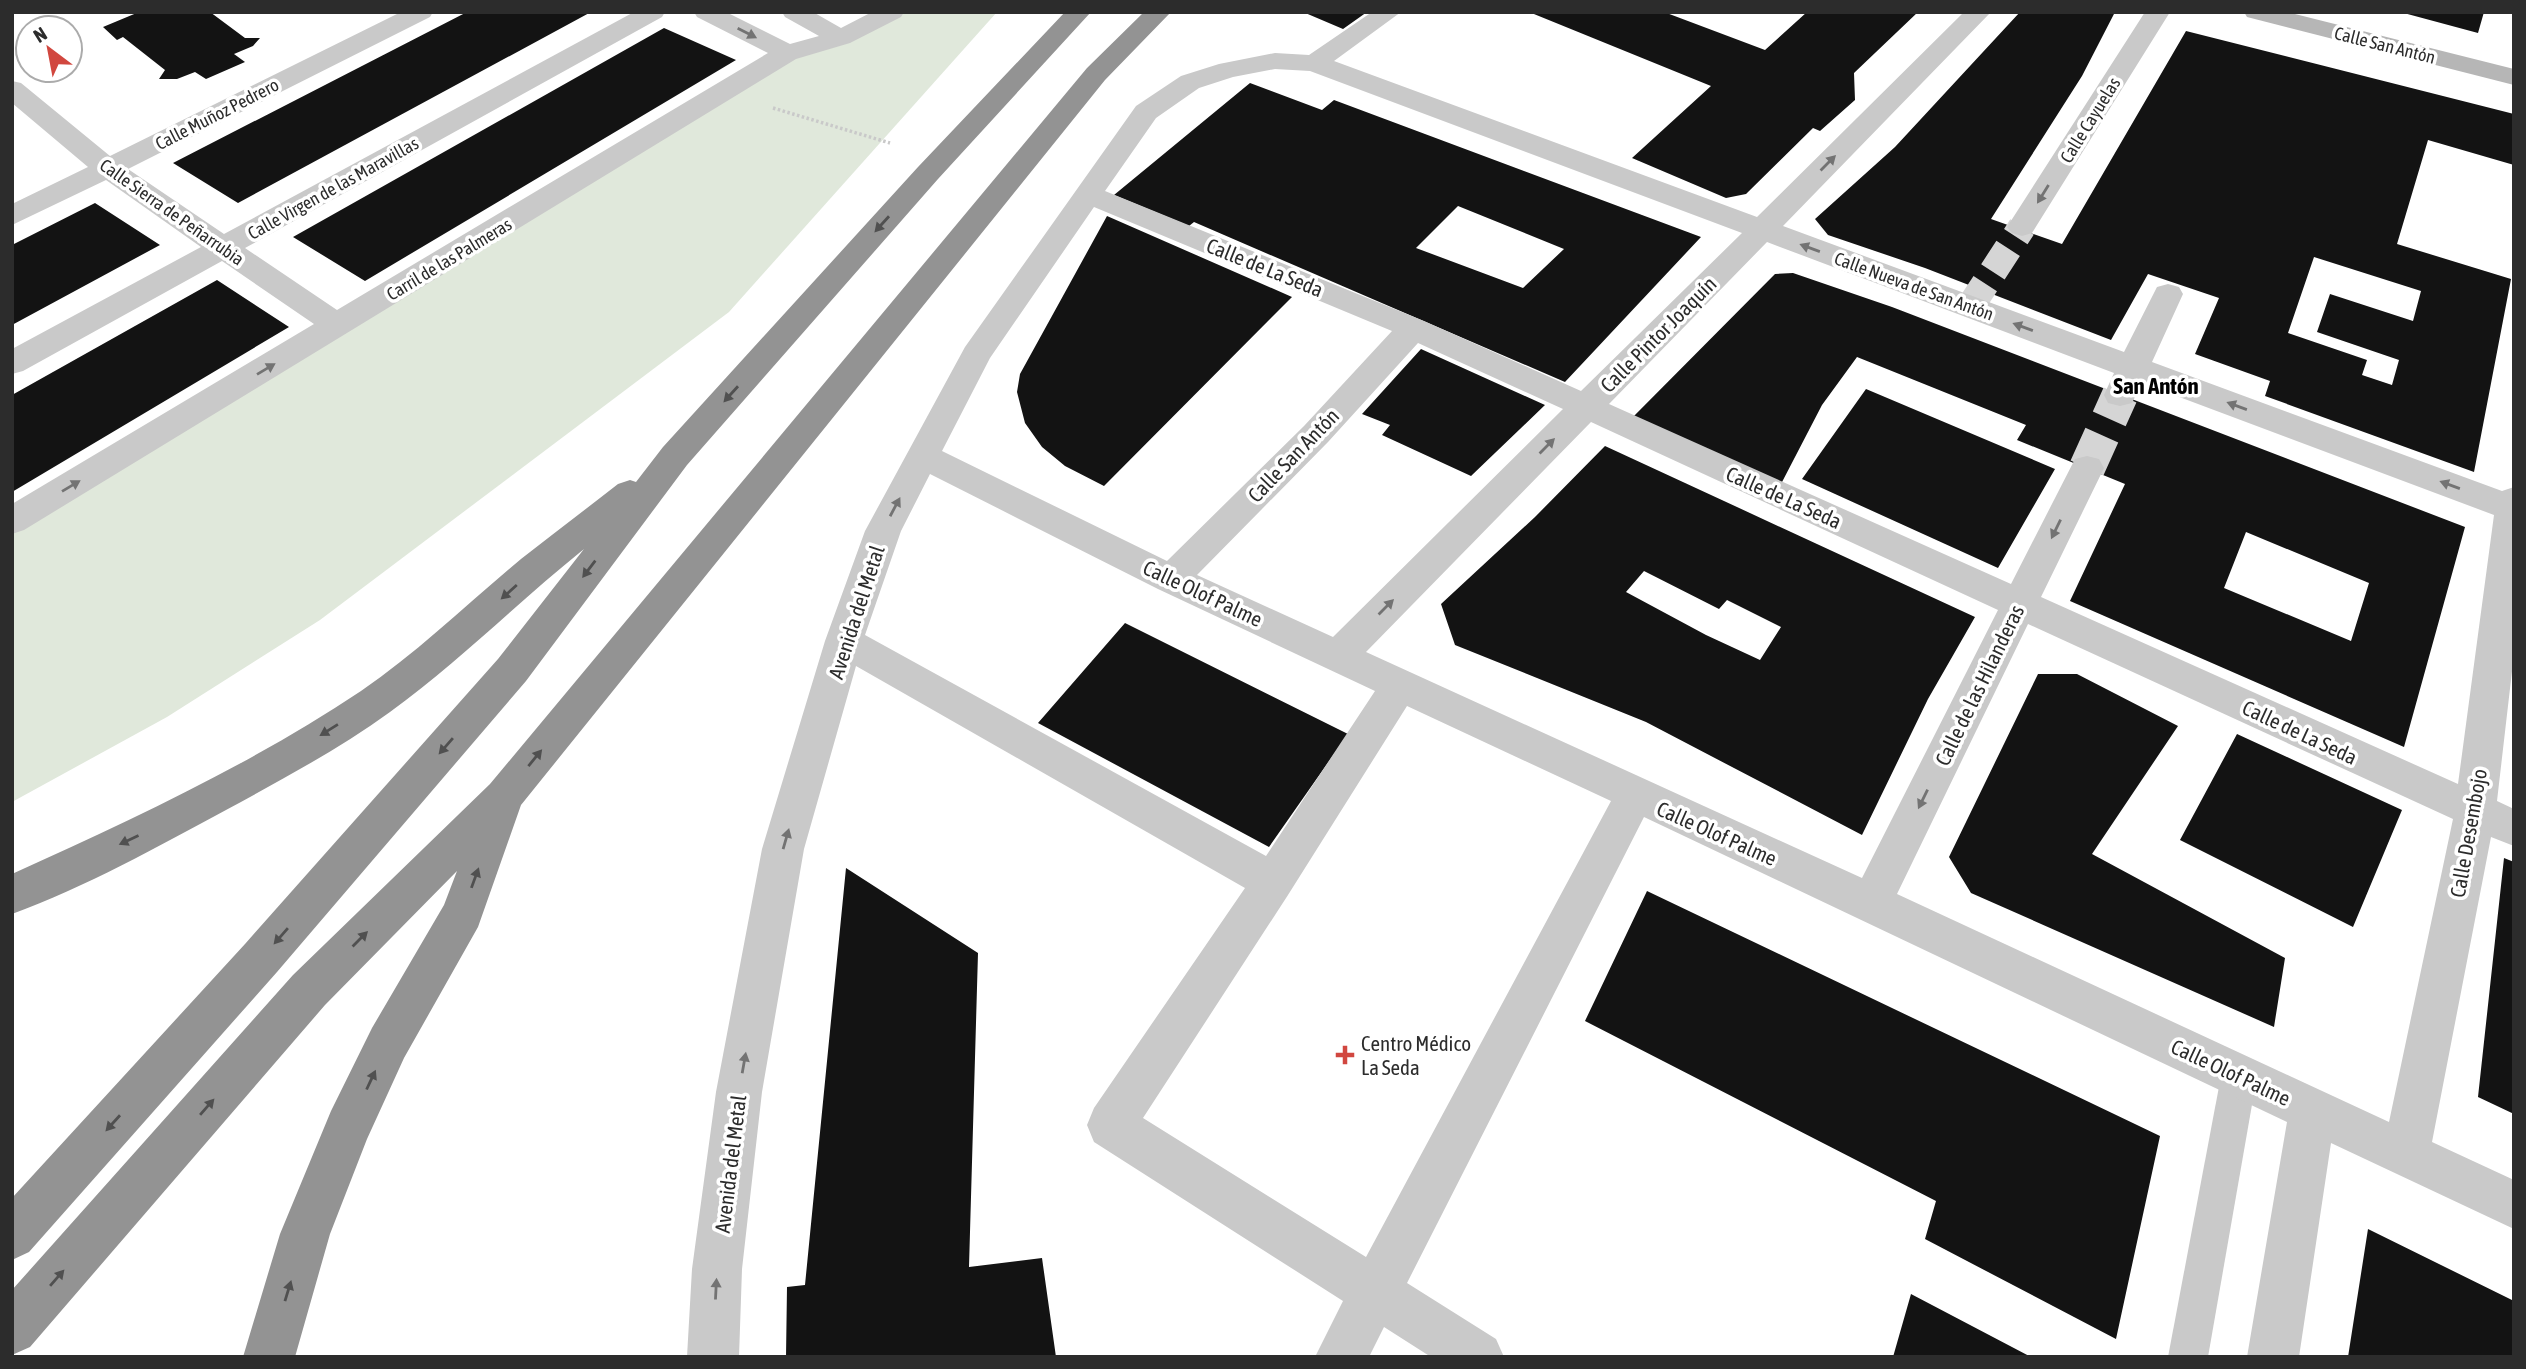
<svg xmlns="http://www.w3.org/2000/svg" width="2526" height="1369" viewBox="0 0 2526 1369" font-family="'Asap Condensed',sans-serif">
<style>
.green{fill:#e0e8db}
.building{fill:#131313;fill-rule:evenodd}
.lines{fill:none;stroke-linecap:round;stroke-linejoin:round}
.street-tunnel-far1{stroke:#d5d5d5;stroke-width:28;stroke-dasharray:28 14;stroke-linecap:butt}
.street-tunnel{stroke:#d5d5d5;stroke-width:36;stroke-dasharray:36 18;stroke-linecap:butt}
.path{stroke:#c9c9c9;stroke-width:3.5;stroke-dasharray:2.5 2.5;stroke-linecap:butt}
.lane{fill:#c9c9c9;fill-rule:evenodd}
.street{fill:#c9c9c9;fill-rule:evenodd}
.secondary{fill:#b6b6b6;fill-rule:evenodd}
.highway{fill:#939393;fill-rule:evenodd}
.oneway{fill:#737373}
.oneway2{fill:#505050}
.poi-dot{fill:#d1473f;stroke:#fff;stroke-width:2.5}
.labels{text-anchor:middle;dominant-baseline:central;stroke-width:7;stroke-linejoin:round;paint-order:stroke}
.far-street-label{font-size:18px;fill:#2c2c2c;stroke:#fff}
.street-label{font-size:21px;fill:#2c2c2c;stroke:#fff}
.poi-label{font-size:21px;fill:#2c2c2c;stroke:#fff;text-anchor:start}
.neighbourhood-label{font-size:23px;font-weight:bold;fill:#000;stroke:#fff}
</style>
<rect width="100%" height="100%" fill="#fff"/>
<path class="green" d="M 892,12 L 997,12 L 729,312 L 320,620 L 167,717 L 12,802 L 12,521 L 787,53 Z"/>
<path class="building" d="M 139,12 L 210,12 L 245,38 L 260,38 L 253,46 L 234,54 L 245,62 L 206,79 L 195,72 L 177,79 L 159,79 L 165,70 L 123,37 L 117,40 L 103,27 Z
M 467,12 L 591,12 L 238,203 L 173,163 Z
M 1303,12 L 1367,12 L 1343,29 Z
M 1529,12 L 1664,12 L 1765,50 L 1807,12 L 1918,12 L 1854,73 L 1855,100 L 1820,131 L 1813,128 L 1746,194 L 1726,198 L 1632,158 L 1711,86 Z
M 2020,12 L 2115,12 L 2082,76 L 1991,219 L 2062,244 L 2186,31 L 2514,114 L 2514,165 L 2428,140 L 2397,244 L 2511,279 L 2474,472 L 2265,396 L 2270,381 L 2195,354 L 2219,298 L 2148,274 L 2111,340 L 1925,268 L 1828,235 L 1815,219 L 1895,147 ZM 2314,257 L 2421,291 L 2413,321 L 2330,294 L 2317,332 L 2399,360 L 2392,385 L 2362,375 L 2367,360 L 2288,333 Z
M 2400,12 L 2484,12 L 2478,33 Z
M 664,28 L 736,60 L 365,281 L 293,237 Z
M 1250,83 L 1322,110 L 1334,100 L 1701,237 L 1565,382 L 1194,222 L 1189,226 L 1114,195 ZM 1458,206 L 1564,249 L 1523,288 L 1416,248 Z
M 95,203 L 160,245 L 12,325 L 12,245 Z
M 1107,216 L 1292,297 L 1104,486 L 1065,466 L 1042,447 L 1025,423 L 1017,392 L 1020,374 Z
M 1793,273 L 1892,307 L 2465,527 L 2404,747 L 2070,601 L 2125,484 L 2017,440 L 2026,425 L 1857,357 L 1822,405 L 1781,484 L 1632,418 L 1775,274 ZM 2246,532 L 2369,583 L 2351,641 L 2224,588 Z
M 217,280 L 289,327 L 12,492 L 12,395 Z
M 1421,349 L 1545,405 L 1471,476 L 1382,435 L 1390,425 L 1362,414 Z
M 1866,389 L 2055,469 L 1998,568 L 1802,479 Z
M 1605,446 L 1975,617 L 1928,699 L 1862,835 L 1646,722 L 1455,645 L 1441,604 L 1535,517 ZM 1644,571 L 1719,609 L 1727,600 L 1781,627 L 1760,660 L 1706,635 L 1626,592 Z
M 1125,623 L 1348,734 L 1269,847 L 1038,723 Z
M 2038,674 L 2077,674 L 2178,726 L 2092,854 L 2285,958 L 2274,1027 L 1971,893 L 1949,857 Z
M 2237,734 L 2402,810 L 2353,927 L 2180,840 Z
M 2504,858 L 2514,862 L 2514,1114 L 2478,1097 Z
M 846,868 L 978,953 L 969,1267 L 1042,1258 L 1056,1357 L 786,1357 L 787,1287 L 805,1285 Z
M 1647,891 L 2160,1136 L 2116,1339 L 1925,1239 L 1936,1201 L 1585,1021 Z
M 2368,1229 L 2514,1301 L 2514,1357 L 2348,1357 Z
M 1911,1294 L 2031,1357 L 1893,1357 Z"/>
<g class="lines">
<path class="street-tunnel-far1" d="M 1970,307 L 2022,227"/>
<path class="street-tunnel" d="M 2087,468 L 2120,395"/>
<path class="path" d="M 773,108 L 890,143"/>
<path class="lane" d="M 2239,1059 L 2252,1064 L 2257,1076 L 2208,1357 L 2168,1357 L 2221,1076 L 2226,1064 Z"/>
<path class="street" d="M 401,12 L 433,12 L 430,17 L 128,169 L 224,234 L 634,12 L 665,12 L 662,17 L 245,248 L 337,310 L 768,53 L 697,17 L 694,12 L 726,12 L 790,44 L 819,36 L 785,17 L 782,12 L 813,12 L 841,28 L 872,12 L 904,12 L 901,17 L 850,43 L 796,59 L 24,530 L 12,534 L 12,504 L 314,324 L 222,261 L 23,371 L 12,374 L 12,349 L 201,247 L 106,180 L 12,225 L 12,204 L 88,167 L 12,103 L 12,81 L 21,83 L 110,156 Z
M 1372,12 L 1401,12 L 1334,61 L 1757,217 L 1964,12 L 1991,12 L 1783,226 L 2124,352 L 2157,287 L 2168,284 L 2179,287 L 2183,294 L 2152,362 L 2502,491 L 2514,487 L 2514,654 L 2497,801 L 2514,809 L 2514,846 L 2491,837 L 2432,1142 L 2514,1180 L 2514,1229 L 2331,1143 L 2299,1357 L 2247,1357 L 2287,1122 L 1644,817 L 1407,1283 L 1496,1339 L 1504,1357 L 1431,1357 L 1384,1327 L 1369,1357 L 1315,1357 L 1343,1301 L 1094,1142 L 1087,1125 L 1094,1108 L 1245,888 L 856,666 L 804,849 L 762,1092 L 742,1269 L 739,1357 L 687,1357 L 692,1269 L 716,1092 L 762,849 L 825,641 L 865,531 L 965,347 L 1136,106 L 1181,76 L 1219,64 L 1275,53 L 1309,55 ZM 1275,69 L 1310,71 L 1742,233 L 1581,391 L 1424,321 L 1105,191 L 1156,118 L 1199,88 L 1233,77 ZM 1094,207 L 1392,331 L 1304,426 L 1167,561 L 942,451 L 990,358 ZM 1767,242 L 2114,373 L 2104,395 L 2108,403 L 2120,406 L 2132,403 L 2142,383 L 2494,515 L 2458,784 L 2041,597 L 2104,468 L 2099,459 L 2087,456 L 2075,459 L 2011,584 L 1609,404 ZM 1418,343 L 1563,409 L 1333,637 L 1197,575 L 1328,442 ZM 1591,422 L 1998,610 L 1862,878 L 1366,652 ZM 930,474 L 1158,589 L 1375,691 L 1266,856 L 865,635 L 901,531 ZM 2028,624 L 2453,819 L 2389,1122 L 1897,894 ZM 1407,706 L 1611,801 L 1366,1257 L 1143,1118 L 1288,895 Z
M 2145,12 L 2170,12 L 2032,233 L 2022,236 L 2012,233 L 2007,227 Z"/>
<path class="secondary" d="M 2244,12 L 2287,12 L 2514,69 L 2514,85 L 2247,17 Z"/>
<path class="highway" d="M 1065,12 L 1091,12 L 938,179 L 687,465 L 526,681 L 277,972 L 29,1252 L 12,1260 L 12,1198 L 245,944 L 498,659 L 584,549 C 518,602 459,662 390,712 C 339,749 281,780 226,810 C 157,847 86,887 12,914 L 12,874 C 131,820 252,764 361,691 C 418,652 468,603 521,559 C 553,534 586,509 618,484 L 630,480 L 636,482 L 663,447 L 918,167 Z
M 1144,12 L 1171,12 L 1105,80 L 521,805 L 478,927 L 404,1058 L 367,1139 L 330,1234 L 295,1357 L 243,1357 L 280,1234 L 331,1111 L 372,1028 L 444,905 L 457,871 L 325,1005 L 30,1347 L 12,1355 L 12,1290 L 293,975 L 490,784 L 1087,68 Z"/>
</g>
<defs><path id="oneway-solid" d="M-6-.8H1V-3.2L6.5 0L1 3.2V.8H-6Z" transform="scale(1.75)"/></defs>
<g class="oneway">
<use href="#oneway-solid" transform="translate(747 33) rotate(27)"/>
<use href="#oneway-solid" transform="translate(1828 163) rotate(-45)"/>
<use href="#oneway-solid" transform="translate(2043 194) rotate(122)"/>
<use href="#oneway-solid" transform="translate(1810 248) rotate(-160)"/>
<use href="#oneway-solid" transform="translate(2023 327) rotate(-160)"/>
<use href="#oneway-solid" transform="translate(266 369) rotate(-31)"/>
<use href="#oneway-solid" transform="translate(2237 406) rotate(-160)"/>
<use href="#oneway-solid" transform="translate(1547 446) rotate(-45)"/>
<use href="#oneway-solid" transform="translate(2450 485) rotate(-160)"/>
<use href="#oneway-solid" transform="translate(71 486) rotate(-31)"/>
<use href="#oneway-solid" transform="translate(895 507) rotate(-62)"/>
<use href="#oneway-solid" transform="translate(2056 529) rotate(116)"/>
<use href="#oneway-solid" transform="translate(1386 607) rotate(-45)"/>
<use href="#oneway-solid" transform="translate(1923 799) rotate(116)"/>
<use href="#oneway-solid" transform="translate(786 839) rotate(-74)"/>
<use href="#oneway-solid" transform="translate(744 1063) rotate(-80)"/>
<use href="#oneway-solid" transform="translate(716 1289) rotate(-87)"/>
</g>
<g class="oneway2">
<use href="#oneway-solid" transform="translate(882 224) rotate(132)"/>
<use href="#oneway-solid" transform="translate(731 394) rotate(132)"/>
<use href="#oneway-solid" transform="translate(589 569) rotate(127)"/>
<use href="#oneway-solid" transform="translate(509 592) rotate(138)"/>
<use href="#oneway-solid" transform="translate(329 730) rotate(148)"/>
<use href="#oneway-solid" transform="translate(446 746) rotate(131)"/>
<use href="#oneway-solid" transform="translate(535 758) rotate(-51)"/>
<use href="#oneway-solid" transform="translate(129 840) rotate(155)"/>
<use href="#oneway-solid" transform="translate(475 878) rotate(-70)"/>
<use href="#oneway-solid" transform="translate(281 936) rotate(131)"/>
<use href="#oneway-solid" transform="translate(360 939) rotate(-45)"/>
<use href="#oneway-solid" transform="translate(371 1080) rotate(-65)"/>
<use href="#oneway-solid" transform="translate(207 1107) rotate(-49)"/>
<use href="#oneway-solid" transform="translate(113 1123) rotate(132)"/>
<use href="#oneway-solid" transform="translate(57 1278) rotate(-49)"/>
<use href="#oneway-solid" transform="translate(288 1291) rotate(-73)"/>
</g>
<path class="poi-dot" d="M1341.5 1044.5h7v7h7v7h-7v7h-7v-7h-7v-7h7z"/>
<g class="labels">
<g class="far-street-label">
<text transform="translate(2385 45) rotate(14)">Calle San Antón</text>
<text transform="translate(217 114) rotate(-27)">Calle Muñoz Pedrero</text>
<text transform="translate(2090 120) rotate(-58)">Calle Cayuelas</text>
<text transform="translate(333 188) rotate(-29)">Calle Virgen de las Maravillas</text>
<text transform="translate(172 212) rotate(35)">Calle Sierra de Peñarrubia</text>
<text transform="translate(449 259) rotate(-31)">Carril de las Palmeras</text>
<text transform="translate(1914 286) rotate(20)">Calle Nueva de San Antón</text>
</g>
<g class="street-label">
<text transform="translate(1265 267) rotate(22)">Calle de La Seda</text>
<text transform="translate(1658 334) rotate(-45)">Calle Pintor Joaquín</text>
<text transform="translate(1293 455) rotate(-46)">Calle San Antón</text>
<text transform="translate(1784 497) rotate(24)">Calle de La Seda</text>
<text transform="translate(1203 593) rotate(25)">Calle Olof Palme</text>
<text transform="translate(856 612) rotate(-72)">Avenida del Metal</text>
<text transform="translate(1979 685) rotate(-64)">Calle de las Hilanderas</text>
<text transform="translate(2300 732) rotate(25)">Calle de La Seda</text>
<text transform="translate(1717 833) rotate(24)">Calle Olof Palme</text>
<text transform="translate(2468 833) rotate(-80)">Calle Desembojo</text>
<text transform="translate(2231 1072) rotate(25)">Calle Olof Palme</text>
<text transform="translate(730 1164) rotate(-83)">Avenida del Metal</text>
</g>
<g class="poi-label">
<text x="1361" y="1043">Centro Médico<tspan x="1361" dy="24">La Seda</tspan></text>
</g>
<g class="neighbourhood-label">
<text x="2156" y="386">San Antón</text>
</g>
</g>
<rect width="2526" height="1369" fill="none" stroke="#2c2c2c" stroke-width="28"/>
<g transform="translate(49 49) rotate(328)"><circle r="33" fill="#ffffff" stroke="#ababab" stroke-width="2"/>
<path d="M0-5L12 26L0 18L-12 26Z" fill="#d1473f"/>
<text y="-10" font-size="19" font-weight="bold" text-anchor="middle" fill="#2c2c2c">N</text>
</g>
</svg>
